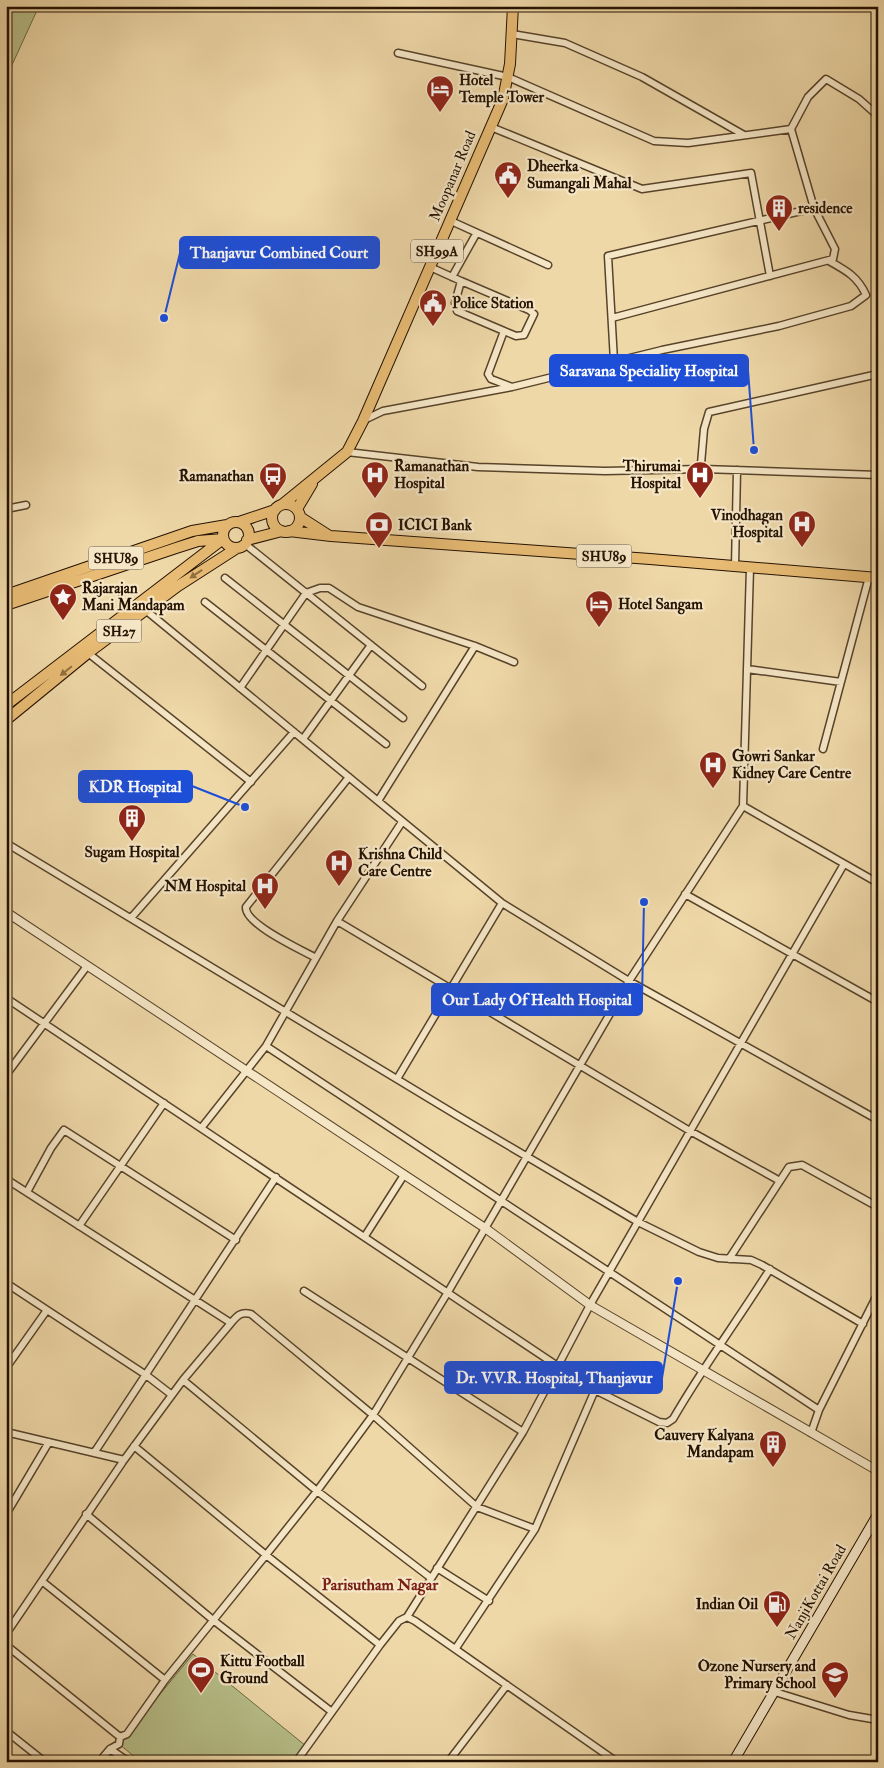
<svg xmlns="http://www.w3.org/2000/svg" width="884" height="1768" viewBox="0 0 884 1768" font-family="'IM FELL Double Pica',serif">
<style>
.green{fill:#b7bf89;stroke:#6e6844}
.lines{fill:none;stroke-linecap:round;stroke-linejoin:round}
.minor-casing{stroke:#57432a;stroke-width:9}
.tertiary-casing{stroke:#57432a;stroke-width:10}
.secondary-casing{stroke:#241100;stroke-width:11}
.primary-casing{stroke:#241100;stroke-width:12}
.minor{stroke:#f5e6c6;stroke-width:6}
.tertiary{stroke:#f5e6c6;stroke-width:8}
.secondary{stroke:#f5e6c6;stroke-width:9}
.primary{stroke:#e8bc74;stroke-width:10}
.oneway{fill:#906f40}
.labels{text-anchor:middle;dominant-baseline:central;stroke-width:4.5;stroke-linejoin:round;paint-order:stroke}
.shield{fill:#f5e6c6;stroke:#63513b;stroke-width:1}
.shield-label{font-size:14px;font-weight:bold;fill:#241100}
.poi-label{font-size:15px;font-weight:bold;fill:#241100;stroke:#f5e6c6;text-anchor:start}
.street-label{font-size:15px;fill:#241100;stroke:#f5e6c6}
.neighbourhood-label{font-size:16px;font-weight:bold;fill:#7a1f14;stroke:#f5e6c6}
.leader{fill:none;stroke:#1d4ed8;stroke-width:2}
.callout-dot{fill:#1d4ed8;stroke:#f5e6c6;stroke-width:2}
.callout{fill:#1d4ed8;stroke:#1d4ed8;stroke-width:2}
.callout-label{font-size:16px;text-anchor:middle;font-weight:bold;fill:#fff}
</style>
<rect width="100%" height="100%" fill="#efd8a8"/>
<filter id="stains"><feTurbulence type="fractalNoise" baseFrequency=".004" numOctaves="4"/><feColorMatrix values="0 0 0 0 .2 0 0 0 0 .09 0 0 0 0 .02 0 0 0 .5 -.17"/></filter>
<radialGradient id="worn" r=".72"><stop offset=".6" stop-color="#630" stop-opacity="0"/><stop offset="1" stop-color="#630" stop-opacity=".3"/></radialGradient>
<path class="green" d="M 6,6 L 39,6 L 6,78 Z
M 193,1654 L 306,1746 L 293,1762 L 141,1762 L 119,1744 Z"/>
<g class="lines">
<g class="minor-casing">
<path id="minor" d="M 512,34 L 565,43 L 642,77 L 744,135
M 398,53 L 508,77 L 654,141 L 688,143 L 791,129
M 491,127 L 642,189 L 751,173 L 770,276
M 451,221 L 548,265
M 430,267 L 461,281 L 455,303 L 457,311 L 504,331 L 488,374 L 491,379 L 512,387
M 452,277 L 476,234
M 461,281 L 529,310 L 534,314 L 524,335 L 516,336 L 504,331
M 612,318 L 833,259 L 835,249 L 814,208 L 791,129 L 808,97 L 826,79 L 859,99 L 878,116
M 614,361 L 608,256 L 814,208
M 364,420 L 383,411 L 512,387 L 662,350 L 779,326 L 851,306 L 866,295 C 858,277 847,271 829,261
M 347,452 L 478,467 L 605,471 L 703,469 L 878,475
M 703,469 L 701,464 L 704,429 L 709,412 L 878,374
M 6,509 L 26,505
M 245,544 L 422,686
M 735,567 L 737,470
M 750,568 L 743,806 L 878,883
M 225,578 L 403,718
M 205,602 L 386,744
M 143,608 L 502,903 L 629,981 L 878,1120
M 88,653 L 251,782
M 747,669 L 841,682
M 240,688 L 306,593 L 320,588 L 329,588 L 358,607 L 475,646 L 514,662
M 303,739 L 371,645
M 823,749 L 869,577
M 378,801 L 475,646
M 6,843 L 458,1116 L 638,1222 L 699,1252 L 718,1258 L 751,1260 L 762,1265 L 863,1324
M 685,894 L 878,1002
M 131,918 L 294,732
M 337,921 L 690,1131 L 780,1181
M 316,958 C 302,950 244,924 246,907 L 349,777
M 6,998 L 559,1367 L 595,1390 L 659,1422 L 667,1423 L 673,1419 C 703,1367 738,1320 770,1269
M 266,1046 L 819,1410
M 6,1075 L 87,966
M 397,1079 L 502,903
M 202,1127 L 266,1046 L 337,921 L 402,822
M 6,1179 L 231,1323
M 27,1192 L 51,1148 L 64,1130 L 236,1240
M 79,1226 L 164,1103
M 365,1236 L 404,1175
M 729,1259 L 789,1167 L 802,1165 L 878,1207
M 6,1283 L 146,1375 L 172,1395
M 304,1291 L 523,1432
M 6,1368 L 47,1310
M 183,1380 L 317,1491 L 431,1578
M 6,1432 L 124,1460
M 811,1433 L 819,1410 L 878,1293
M 134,1446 L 266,1555 L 317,1491 L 373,1415 L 448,1292 L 629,981 L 743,806
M 94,1453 L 276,1177
M 8,1511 L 49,1442
M 86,1514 L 213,1620 L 332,1712
M 437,1568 L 489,1601
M 43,1582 L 165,1680
M 407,1617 L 523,1432 L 590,1305 L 844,864
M 6,1634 L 124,1460 L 183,1380 L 231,1323 C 237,1316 241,1311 251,1314 L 373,1415 L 477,1507 L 535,1529
M 6,1645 L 120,1737
M 456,1648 L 535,1529 L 595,1390
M 775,1692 L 849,1715 L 878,1720
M 6,1731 L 45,1762
M 110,1749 L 129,1762
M 99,1762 L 110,1749 L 119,1744 L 120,1737 L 127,1734 L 165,1680 L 266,1555 L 380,1645 L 399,1621 L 407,1617 L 415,1621 L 617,1762
M 296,1762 L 380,1645
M 448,1762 L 507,1685"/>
</g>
<g class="tertiary-casing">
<path id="tertiary" d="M 6,912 L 485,1228 L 590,1305 L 878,1471"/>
</g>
<g class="secondary-casing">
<path id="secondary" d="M 733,1762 L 878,1514"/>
</g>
<g class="primary-casing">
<path id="primary" d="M 283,504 L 347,452 L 363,421 L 503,99 L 510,64 L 513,6
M272 518a14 14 0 1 1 28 0a14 14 0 1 1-28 0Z
M 297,509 L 312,484
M 300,517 L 328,535
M 239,522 L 275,510
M223 535a13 13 0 1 1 26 0a13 13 0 1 1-26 0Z
M 289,531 L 331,536 L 650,559 L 878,578
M 247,540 L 282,531
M 6,595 L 192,531 L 227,525
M 6,605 L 176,548 L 198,541 L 223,539
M 6,705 L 223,539
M 6,720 L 88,653 L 178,586 L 237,548"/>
</g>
<use href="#minor" class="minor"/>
<use href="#tertiary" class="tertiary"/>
<use href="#secondary" class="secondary"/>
<use href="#primary" class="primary"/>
</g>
<defs><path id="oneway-solid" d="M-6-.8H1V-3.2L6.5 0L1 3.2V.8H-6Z" transform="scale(1.25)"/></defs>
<g class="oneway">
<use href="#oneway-solid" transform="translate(196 574) rotate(146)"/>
<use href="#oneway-solid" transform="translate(66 671) rotate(141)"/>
</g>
<defs>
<g id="hotel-pin" transform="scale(1.4375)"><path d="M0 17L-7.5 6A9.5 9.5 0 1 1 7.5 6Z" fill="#8f2418" stroke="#f5e6c6"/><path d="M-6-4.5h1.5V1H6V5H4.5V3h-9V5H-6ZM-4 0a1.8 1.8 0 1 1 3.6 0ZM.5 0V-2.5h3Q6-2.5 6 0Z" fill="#fff"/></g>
<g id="civic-pin" transform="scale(1.4375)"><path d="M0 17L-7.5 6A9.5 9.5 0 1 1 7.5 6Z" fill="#8f2418" stroke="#f5e6c6"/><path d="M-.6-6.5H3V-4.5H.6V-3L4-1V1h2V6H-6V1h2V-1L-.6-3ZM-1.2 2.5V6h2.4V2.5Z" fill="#fff"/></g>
<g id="building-pin" transform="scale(1.4375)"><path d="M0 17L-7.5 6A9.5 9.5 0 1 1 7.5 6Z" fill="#8f2418" stroke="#f5e6c6"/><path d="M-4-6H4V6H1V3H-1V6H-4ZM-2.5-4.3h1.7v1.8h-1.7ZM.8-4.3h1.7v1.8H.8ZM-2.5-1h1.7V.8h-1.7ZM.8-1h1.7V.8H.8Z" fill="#fff"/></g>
<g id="hospital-pin" transform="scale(1.4375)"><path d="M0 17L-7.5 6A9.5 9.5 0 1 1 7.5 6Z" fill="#8f2418" stroke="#f5e6c6"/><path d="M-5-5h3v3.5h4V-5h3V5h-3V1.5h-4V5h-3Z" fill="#fff"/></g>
<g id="bus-pin" transform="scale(1.4375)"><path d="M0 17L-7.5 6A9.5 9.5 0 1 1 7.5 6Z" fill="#8f2418" stroke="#f5e6c6"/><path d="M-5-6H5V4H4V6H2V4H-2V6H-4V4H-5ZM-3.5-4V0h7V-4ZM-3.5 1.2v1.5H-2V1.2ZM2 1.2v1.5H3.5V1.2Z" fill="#fff"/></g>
<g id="bank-pin" transform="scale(1.4375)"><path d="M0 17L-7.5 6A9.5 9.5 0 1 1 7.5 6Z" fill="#8f2418" stroke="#f5e6c6"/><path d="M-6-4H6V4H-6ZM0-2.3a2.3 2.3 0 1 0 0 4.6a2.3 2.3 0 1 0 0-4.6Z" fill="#fff"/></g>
<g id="sight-pin" transform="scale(1.4375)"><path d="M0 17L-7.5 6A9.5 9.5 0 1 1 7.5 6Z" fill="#8f2418" stroke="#f5e6c6"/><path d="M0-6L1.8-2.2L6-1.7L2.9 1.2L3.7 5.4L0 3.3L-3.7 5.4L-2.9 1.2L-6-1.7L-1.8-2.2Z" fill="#fff"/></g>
<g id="fuel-pin" transform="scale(1.4375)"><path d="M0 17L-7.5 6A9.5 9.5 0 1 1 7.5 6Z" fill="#8f2418" stroke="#f5e6c6"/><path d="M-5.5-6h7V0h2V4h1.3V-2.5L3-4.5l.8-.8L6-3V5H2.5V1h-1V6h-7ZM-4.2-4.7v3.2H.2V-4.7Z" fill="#fff"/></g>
<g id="stadium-pin" transform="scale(1.4375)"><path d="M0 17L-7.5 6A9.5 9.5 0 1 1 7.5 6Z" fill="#8f2418" stroke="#f5e6c6"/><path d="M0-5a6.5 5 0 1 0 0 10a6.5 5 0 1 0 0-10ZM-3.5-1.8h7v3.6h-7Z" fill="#fff"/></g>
<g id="school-pin" transform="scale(1.4375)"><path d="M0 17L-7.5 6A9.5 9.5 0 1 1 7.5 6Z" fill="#8f2418" stroke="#f5e6c6"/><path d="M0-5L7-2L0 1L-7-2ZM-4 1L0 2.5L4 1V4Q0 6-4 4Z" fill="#fff"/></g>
</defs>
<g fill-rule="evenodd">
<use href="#hotel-pin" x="440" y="89"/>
<use href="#civic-pin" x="508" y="175"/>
<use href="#building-pin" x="779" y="208"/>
<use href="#civic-pin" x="433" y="303"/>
<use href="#hospital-pin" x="375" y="475"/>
<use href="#hospital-pin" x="700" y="475"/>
<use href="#bus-pin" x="273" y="476"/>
<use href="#hospital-pin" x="802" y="524"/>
<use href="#bank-pin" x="379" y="525"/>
<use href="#sight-pin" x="63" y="597"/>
<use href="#hotel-pin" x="599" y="604"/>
<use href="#hospital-pin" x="713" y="765"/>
<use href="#building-pin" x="132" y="818"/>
<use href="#hospital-pin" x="339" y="863"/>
<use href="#hospital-pin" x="265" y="886"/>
<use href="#building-pin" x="773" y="1444"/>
<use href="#fuel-pin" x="777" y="1604"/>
<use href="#stadium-pin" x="201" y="1670"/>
<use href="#school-pin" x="835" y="1675"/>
</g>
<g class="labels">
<g class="shield">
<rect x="411" y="239.5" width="52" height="23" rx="4"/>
<rect x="576.5" y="544.5" width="55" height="23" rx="4"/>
<rect x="88.5" y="546.5" width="55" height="23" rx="4"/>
<rect x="96.5" y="619.5" width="45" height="23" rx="4"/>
</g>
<g class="shield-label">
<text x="437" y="251">SH99A</text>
<text x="604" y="556">SHU89</text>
<text x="116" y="558">SHU89</text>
<text x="119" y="631">SH27</text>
</g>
<g class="poi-label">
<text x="459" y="80">Hotel<tspan x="459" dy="17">Temple Tower</tspan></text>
<text x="527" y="166">Dheerka<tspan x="527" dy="17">Sumangali Mahal</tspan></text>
<text x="798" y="208">residence</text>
<text x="452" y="303">Police Station</text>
<text x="394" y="466">Ramanathan<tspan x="394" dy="17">Hospital</tspan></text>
<text x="681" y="466" text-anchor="end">Thirumai<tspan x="681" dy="17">Hospital</tspan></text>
<text x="254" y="476" text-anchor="end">Ramanathan</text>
<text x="783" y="515" text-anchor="end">Vinodhagan<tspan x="783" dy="17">Hospital</tspan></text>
<text x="398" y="525">ICICI Bank</text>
<text x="82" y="588">Rajarajan<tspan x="82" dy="17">Mani Mandapam</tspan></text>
<text x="618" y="604">Hotel Sangam</text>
<text x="732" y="756">Gowri Sankar<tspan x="732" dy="17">Kidney Care Centre</tspan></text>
<text x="132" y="852" text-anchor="middle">Sugam Hospital</text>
<text x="358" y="854">Krishna Child<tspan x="358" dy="17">Care Centre</tspan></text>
<text x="246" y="886" text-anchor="end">NM Hospital</text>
<text x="754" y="1435" text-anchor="end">Cauvery Kalyana<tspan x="754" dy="17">Mandapam</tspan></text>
<text x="758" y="1604" text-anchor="end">Indian Oil</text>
<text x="220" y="1661">Kittu Football<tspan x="220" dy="17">Ground</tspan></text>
<text x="816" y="1666" text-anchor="end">Ozone Nursery and<tspan x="816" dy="17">Primary School</tspan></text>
</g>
<g class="street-label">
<text transform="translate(453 176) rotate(-67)">Moopanar Road</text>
<text transform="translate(816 1592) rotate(-60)">NanjiKottai Road</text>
</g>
<g class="neighbourhood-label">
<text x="380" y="1585">Parisutham Nagar</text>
</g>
</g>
<path class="leader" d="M164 318L180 253M754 450L748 370M245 807L192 786M644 902L642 999M678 1281L662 1378"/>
<g class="callout-dot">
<circle cx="164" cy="318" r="5"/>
<circle cx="754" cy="450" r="5"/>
<circle cx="245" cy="807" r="5"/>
<circle cx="644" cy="902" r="5"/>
<circle cx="678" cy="1281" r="5"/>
</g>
<g class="callout">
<rect x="180" y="237" width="199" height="31" rx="5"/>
<rect x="550" y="355" width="198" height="31" rx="5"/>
<rect x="79" y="771" width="113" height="31" rx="5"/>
<rect x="432" y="984" width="210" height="31" rx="5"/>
<rect x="445" y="1362" width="217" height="31" rx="5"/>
</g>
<g class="callout-label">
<text x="279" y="258">Thanjavur Combined Court</text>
<text x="649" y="376">Saravana Speciality Hospital</text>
<text x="135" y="792">KDR Hospital</text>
<text x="537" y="1005">Our Lady Of Health Hospital</text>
<text x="554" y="1383">Dr. V.V.R. Hospital, Thanjavur</text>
</g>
<rect width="884" height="1768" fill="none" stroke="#efd8a8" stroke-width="25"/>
<rect x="8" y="8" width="869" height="1753" fill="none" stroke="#241100" stroke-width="2.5"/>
<rect x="12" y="12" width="859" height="1743" fill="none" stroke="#241100"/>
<rect width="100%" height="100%" filter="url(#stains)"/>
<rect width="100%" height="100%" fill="url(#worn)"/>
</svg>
